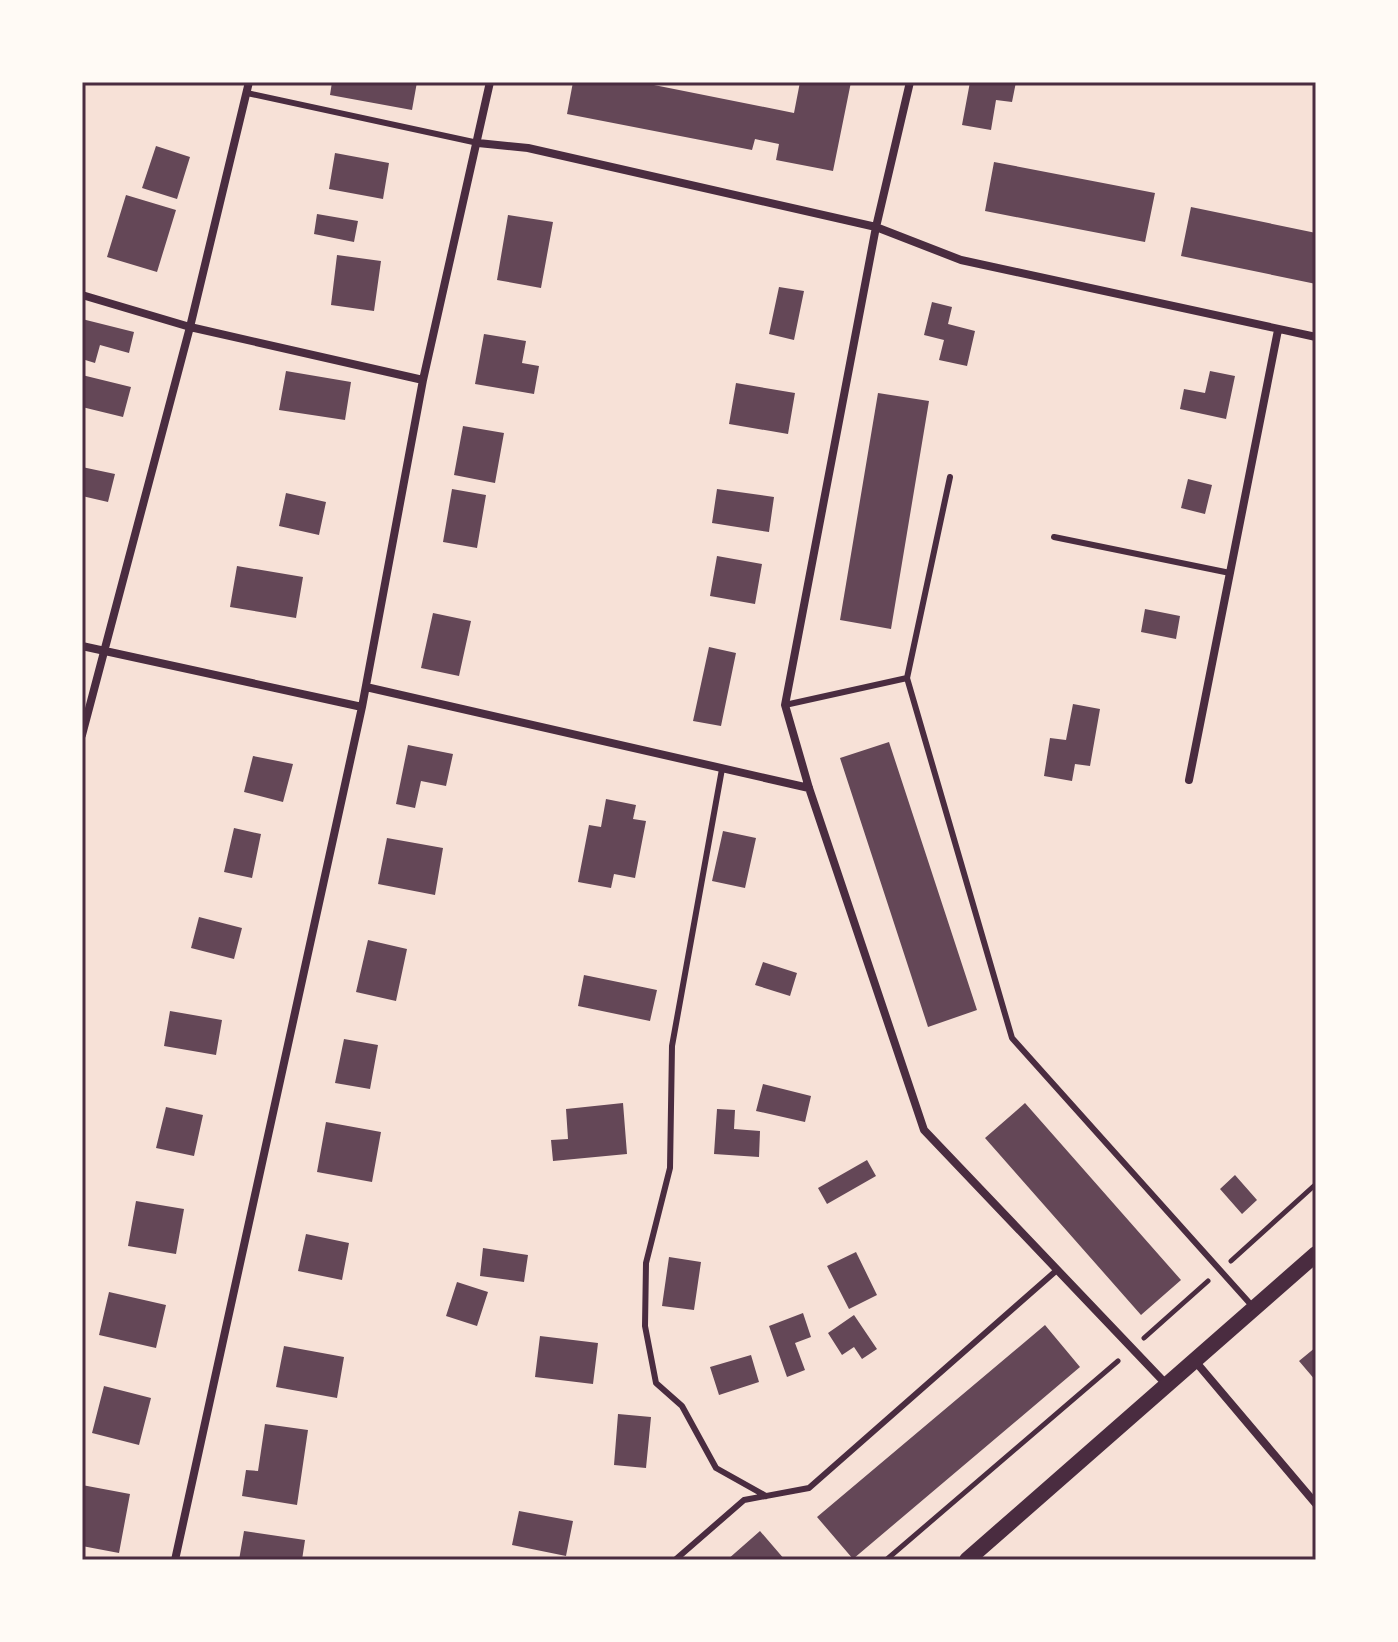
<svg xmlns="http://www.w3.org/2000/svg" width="1398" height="1642" viewBox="0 0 1398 1642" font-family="Roboto,sans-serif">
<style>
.building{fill:#644757}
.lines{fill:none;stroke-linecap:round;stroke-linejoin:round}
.path{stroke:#4a2c40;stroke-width:5}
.service{stroke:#4a2c40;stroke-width:6}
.minor{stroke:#4a2c40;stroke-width:8}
.secondary{stroke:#4a2c40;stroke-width:16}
.neatline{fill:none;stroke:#4a2c40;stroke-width:3}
</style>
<rect width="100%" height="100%" fill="#f7e1d7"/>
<path class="building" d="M 332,82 L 417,82 L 412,110 L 330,95 Z
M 573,82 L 639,82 L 794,113 L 800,82 L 851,82 L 833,171 L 776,160 L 779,144 L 755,139 L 752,150 L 567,114 Z
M 970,82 L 1016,82 L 1012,102 L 996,100 L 991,130 L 962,125 Z
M 156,146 L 190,157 L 177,199 L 142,188 Z
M 335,153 L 389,163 L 383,199 L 329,189 Z
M 994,162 L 1155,193 L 1145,242 L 985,211 Z
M 126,195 L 176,210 L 157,272 L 107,257 Z
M 1191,207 L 1316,233 L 1316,284 L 1181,256 Z
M 317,214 L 358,221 L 354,242 L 314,234 Z
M 508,215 L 553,222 L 541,288 L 497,280 Z
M 337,255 L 381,261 L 374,311 L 331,305 Z
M 779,287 L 804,291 L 794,340 L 769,334 Z
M 932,302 L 952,307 L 948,324 L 975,331 L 967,366 L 939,360 L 944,340 L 924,335 Z
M 82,319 L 134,332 L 129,353 L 100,345 L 95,363 L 82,359 Z
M 484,334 L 526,341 L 522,363 L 539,366 L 534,394 L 475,384 Z
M 286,371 L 351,382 L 345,420 L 279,410 Z
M 1210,371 L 1235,376 L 1226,419 L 1180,409 L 1184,389 L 1205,393 Z
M 82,375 L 131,387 L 123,417 L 82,407 Z
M 736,383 L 795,393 L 788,434 L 729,424 Z
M 878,393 L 929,401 L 891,629 L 840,620 Z
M 463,426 L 504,433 L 495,483 L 454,475 Z
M 82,467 L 115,474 L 108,502 L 82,496 Z
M 1188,479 L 1212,485 L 1205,514 L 1181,508 Z
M 452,489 L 486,495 L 477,548 L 443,542 Z
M 717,489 L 774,497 L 769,532 L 712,523 Z
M 286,493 L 326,502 L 319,535 L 279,526 Z
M 717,556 L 762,564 L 755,604 L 710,596 Z
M 237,566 L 303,577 L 296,618 L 230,607 Z
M 1145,609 L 1180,616 L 1176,639 L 1141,632 Z
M 433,613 L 471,621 L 459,676 L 421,668 Z
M 709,647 L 736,653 L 721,726 L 693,721 Z
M 1073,704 L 1100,709 L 1090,766 L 1075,764 L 1072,781 L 1044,776 L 1050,738 L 1066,740 Z
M 889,742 L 977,1010 L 928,1027 L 840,758 Z
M 408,745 L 453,754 L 446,786 L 421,781 L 415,808 L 396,804 Z
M 253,756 L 293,764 L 283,802 L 244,792 Z
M 606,799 L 636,805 L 633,819 L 646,821 L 635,878 L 614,874 L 611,888 L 578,882 L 589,825 L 601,827 Z
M 234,828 L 261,834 L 252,878 L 224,872 Z
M 723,831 L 756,838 L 745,888 L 712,881 Z
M 387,838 L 443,848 L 435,895 L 378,884 Z
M 199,917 L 242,928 L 234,959 L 191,948 Z
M 368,940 L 407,949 L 396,1001 L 356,992 Z
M 763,962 L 797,973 L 790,996 L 755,985 Z
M 584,975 L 657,990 L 650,1021 L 578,1006 Z
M 170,1011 L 222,1020 L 216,1055 L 164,1046 Z
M 344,1039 L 378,1045 L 370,1089 L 335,1083 Z
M 763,1084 L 811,1096 L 805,1122 L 756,1111 Z
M 623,1103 L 627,1154 L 553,1161 L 551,1140 L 568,1139 L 566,1109 Z
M 1025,1103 L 1181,1280 L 1141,1315 L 985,1138 Z
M 166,1107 L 203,1115 L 194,1156 L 156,1148 Z
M 717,1109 L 735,1110 L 734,1129 L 760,1131 L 759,1157 L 714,1154 Z
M 326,1122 L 381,1132 L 372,1182 L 317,1172 Z
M 867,1160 L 876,1176 L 827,1204 L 818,1188 Z
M 1235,1175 L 1257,1200 L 1242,1214 L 1220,1189 Z
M 136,1201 L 184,1209 L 176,1254 L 128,1246 Z
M 306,1234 L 349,1243 L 342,1280 L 298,1271 Z
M 483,1248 L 528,1255 L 524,1282 L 480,1276 Z
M 856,1252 L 877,1295 L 849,1309 L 827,1266 Z
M 669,1257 L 701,1262 L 694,1310 L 662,1306 Z
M 457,1282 L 488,1292 L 477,1326 L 446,1316 Z
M 109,1292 L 166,1305 L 156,1348 L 99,1335 Z
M 803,1313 L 811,1337 L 795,1343 L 805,1370 L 787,1377 L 769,1326 Z
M 854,1315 L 877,1349 L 862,1359 L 854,1347 L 842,1355 L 828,1333 Z
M 1045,1325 L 1080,1367 L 853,1559 L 817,1517 Z
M 540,1336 L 598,1343 L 593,1384 L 535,1377 Z
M 284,1346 L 344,1357 L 337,1398 L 276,1387 Z
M 1316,1347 L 1316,1381 L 1299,1361 Z
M 751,1355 L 759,1382 L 719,1395 L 710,1367 Z
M 104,1386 L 151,1398 L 139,1445 L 92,1433 Z
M 618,1414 L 651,1417 L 646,1468 L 614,1465 Z
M 265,1424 L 308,1430 L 297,1505 L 242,1496 L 246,1470 L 258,1471 Z
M 82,1485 L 130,1494 L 119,1553 L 82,1546 Z
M 519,1511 L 573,1521 L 566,1556 L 512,1545 Z
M 244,1531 L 305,1540 L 302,1560 L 239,1560 Z
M 760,1531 L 785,1560 L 727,1560 Z"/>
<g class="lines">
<path class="path" d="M 1231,1261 L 1316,1184
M 1144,1338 L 1208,1281
M 886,1560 L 1118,1361"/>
<path class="service" d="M 247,93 L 478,143
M 950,477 L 907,678 L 1012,1038 L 1254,1308
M 1054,537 L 1230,573
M 785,705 L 907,678
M 722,769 L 672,1046 L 670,1168 L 646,1263 L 645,1326 L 656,1383 L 682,1406 L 716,1468 L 766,1496
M 675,1560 L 744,1500 L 809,1488 L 1057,1270"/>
<path class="minor" d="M 910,82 L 876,227 L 785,705 L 809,788 L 924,1130 L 1167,1385
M 478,143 L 528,148 L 876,227 L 961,260 L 1316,337
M 82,295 L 190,327 L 423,380
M 82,646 L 362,707
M 366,687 L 809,788
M 82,735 L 190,327 L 249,82
M 1189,780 L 1278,330
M 1195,1361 L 1316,1504
M 175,1560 L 362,707 L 423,380 L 490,82"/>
<path class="secondary" d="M 967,1560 L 1316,1254"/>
</g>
<rect width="1398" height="1642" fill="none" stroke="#fffaf5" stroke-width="168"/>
<rect x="84" y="84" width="1230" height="1474" class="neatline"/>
</svg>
